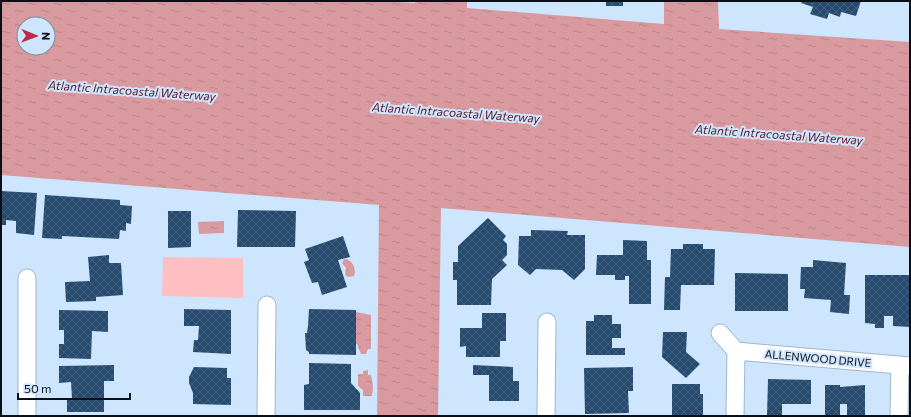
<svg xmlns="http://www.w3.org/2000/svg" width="911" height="417" viewBox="0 0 911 417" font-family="Commissioner,sans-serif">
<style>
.garden{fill:#febfc3}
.water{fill:url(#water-ripples);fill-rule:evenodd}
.building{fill:url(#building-cross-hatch)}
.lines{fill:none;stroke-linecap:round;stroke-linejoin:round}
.minor-casing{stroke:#a0b6ce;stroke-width:19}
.minor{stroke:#fff;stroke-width:17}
.labels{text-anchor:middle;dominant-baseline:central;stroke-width:4;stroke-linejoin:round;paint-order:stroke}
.street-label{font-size:11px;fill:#080f17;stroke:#cee5fe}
.water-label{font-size:12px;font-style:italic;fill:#5d1321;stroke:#cee5fe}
</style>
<defs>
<pattern id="water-ripples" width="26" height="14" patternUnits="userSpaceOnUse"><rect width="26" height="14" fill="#d89a9e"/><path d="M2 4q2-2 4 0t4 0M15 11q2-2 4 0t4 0" fill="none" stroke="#b88487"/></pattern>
<pattern id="building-cross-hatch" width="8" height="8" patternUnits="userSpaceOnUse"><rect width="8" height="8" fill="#264b6f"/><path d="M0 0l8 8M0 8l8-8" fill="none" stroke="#43617e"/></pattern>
</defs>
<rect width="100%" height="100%" fill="#cee5fe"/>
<path class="garden" d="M 163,257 L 243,258 L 243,298 L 162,296 Z"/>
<path class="water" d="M 1,1 L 383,1 L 415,3 L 415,1 L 467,1 L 467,8 L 664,24 L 664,1 L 718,1 L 719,29 L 910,42 L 910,247 L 441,208 L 438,416 L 377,416 L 379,205 L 1,175 ZM 24,24 L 48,24 L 48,48 L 24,48 Z
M 224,221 L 224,233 L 199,234 L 198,222 Z
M 344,259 C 352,259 357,269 354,276 L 348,277 L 345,275 L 346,268 L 342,263 Z
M 356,312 L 371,315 L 371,349 L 368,349 L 366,354 L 361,354 L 357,344 L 356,344 Z
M 368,370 L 368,375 L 371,375 L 373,386 L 372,396 L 363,396 L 363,390 L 358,386 L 358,374 L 363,374 L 363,371 Z"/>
<path class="building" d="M 606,1 L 623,1 L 623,6 L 606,6 Z
M 802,1 L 861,1 L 856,16 L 841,12 L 840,17 L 829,13 L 827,19 L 810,14 L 813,7 L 801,3 Z
M 1,191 L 37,193 L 34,235 L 16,233 L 16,221 L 6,220 L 6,225 L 1,225 Z
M 45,195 L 120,200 L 120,205 L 132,206 L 131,224 L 126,223 L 126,231 L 120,230 L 119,239 L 62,236 L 62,239 L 42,238 Z
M 238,210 L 296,211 L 295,247 L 237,247 Z
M 168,211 L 191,211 L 191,247 L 168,248 Z
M 488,218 L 506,236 L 503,240 L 507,244 L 507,255 L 502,260 L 507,265 L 492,279 L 491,305 L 457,305 L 457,280 L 453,280 L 453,262 L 458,262 L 458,246 Z
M 531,230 L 568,231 L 567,235 L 585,235 L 585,269 L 574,280 L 562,270 L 536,269 L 530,275 L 518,265 L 519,236 L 531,236 Z
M 343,236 L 350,257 L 338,260 L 347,287 L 322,295 L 318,282 L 312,283 L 304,262 L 309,260 L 305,249 Z
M 623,240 L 647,241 L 647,260 L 651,260 L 651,304 L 629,304 L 629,276 L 625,276 L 625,280 L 615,280 L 615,275 L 596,275 L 597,255 L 623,255 Z
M 683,244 L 703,244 L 703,249 L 715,249 L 714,285 L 681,285 L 680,310 L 664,310 L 665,277 L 670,277 L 671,249 L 683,249 Z
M 109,255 L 109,263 L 121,263 L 123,295 L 96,297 L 96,301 L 66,302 L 65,282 L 90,281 L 88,257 Z
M 813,260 L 846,263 L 844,295 L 850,295 L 849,314 L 830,312 L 831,300 L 804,298 L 805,289 L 800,289 L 801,267 L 813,267 Z
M 735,273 L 788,274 L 788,311 L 735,311 Z
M 865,275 L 910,275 L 910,327 L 893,326 L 893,316 L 884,316 L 884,328 L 875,328 L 875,324 L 865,323 Z
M 184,309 L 231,310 L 231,354 L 193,352 L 194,340 L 198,340 L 199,326 L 184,326 Z
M 309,309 L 356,310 L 356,355 L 309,354 L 309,352 L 306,350 L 305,333 L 307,333 L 308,326 Z
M 59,310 L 108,311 L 108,332 L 92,331 L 91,359 L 59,358 L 59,344 L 64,344 L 64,330 L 59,330 Z
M 482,313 L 506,313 L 506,341 L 500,341 L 500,357 L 466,357 L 466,346 L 460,347 L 460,328 L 482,328 Z
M 594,315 L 612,315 L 612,324 L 621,324 L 621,338 L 612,338 L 612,348 L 625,348 L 625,355 L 586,355 L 586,321 L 594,321 Z
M 663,332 L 687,332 L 686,352 L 700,364 L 686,378 L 662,357 Z
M 309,363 L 351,364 L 351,383 L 360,393 L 360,410 L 304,410 L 304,385 L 309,384 Z
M 114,365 L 114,381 L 104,381 L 104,412 L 67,412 L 67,399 L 72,399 L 71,382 L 59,383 L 59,366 Z
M 473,365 L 513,367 L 513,381 L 519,381 L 519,401 L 489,401 L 489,375 L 473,375 Z
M 194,367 L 227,368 L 227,378 L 231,378 L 231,405 L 193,404 L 193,393 L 189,383 L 189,377 Z
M 633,367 L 633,391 L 628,391 L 629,413 L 585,414 L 584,368 Z
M 768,379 L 811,380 L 811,404 L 782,404 L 782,416 L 767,416 Z
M 672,384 L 700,384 L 700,394 L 703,394 L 703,416 L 672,416 Z
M 825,385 L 840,385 L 840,387 L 865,385 L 865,416 L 847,416 L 847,404 L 840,404 L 840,416 L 825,416 Z"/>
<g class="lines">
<g class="minor-casing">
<path id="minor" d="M 720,333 L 736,351 L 735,416
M 736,351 L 910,366
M 27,416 L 27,278
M 266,416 L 267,305
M 546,416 L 547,322
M 899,416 L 900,365"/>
</g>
<use href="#minor" class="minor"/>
</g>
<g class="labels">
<g class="street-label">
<text transform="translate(818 358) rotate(5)">ALLENWOOD DRIVE</text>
</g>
<g class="water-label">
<text transform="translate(132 90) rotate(4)">Atlantic Intracoastal Waterway</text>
<text transform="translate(456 112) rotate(4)">Atlantic Intracoastal Waterway</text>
<text transform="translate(779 134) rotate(4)">Atlantic Intracoastal Waterway</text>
</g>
</g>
<rect width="911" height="417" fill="none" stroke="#080f17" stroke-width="4"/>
<g transform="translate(36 36) rotate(91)"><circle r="19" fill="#cee5fe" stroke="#7f8fa2"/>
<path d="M0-3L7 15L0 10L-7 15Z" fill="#bc2b49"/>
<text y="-6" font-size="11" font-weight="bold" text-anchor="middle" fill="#080f17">N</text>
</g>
<path d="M18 393v6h112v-6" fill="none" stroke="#080f17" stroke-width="2"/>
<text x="24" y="393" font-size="12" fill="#080f17" stroke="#cee5fe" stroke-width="3" paint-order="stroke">50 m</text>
</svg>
